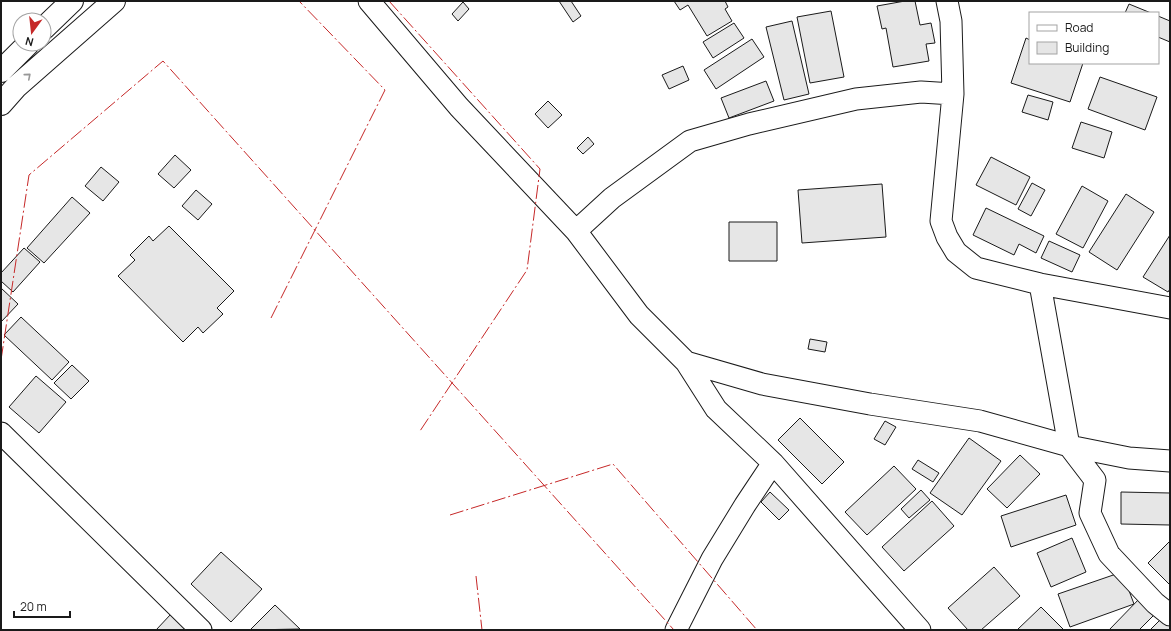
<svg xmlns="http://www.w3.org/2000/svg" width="1171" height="631" viewBox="0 0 1171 631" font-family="Manrope,sans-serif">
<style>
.building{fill:#e6e6e6;stroke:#1a1a1a}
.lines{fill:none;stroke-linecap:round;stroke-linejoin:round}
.minor-casing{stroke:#1a1a1a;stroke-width:23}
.major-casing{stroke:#1a1a1a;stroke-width:24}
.minor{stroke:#fff;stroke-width:21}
.major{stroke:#fff;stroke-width:22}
.power{stroke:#c62828;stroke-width:1;stroke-dasharray:14 3 2 3;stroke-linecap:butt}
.oneway{stroke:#989898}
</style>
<rect width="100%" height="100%" fill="#fff"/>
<path class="building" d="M 559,1 L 571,1 L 581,16 L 573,22 Z
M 674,1 L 725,1 L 728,7 L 725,9 L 732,21 L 707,36 L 688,5 L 680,10 Z
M 905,1 L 915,1 L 920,25 L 931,23 L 935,43 L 926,44 L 929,61 L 893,67 L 886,28 L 882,29 L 877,6 Z
M 463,2 L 469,9 L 458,21 L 452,14 Z
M 1129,4 L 1151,13 L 1125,13 Z
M 831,11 L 844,77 L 810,83 L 797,17 Z
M 1158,16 L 1170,21 L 1170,42 L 1158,37 Z
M 792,21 L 809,94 L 784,100 L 766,27 Z
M 734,23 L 744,38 L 713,58 L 703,42 Z
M 1026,38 L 1030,40 L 1030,63 L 1083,63 L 1070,102 L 1011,83 Z
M 752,39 L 764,57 L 716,89 L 704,70 Z
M 683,66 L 689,80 L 669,89 L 662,75 Z
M 1100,77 L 1157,97 L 1145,130 L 1088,109 Z
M 766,81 L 774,101 L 729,118 L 721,98 Z
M 1028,95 L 1053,102 L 1048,120 L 1022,112 Z
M 548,101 L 562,115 L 548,128 L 535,114 Z
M 1081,122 L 1112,132 L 1104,158 L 1072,148 Z
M 588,137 L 594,144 L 583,154 L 577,148 Z
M 175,155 L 191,170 L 174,188 L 158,174 Z
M 991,157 L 1030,177 L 1016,205 L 976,185 Z
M 101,167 L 119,182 L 103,201 L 85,186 Z
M 1032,183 L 1045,190 L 1031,216 L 1018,209 Z
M 882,184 L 886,237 L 802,243 L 798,190 Z
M 1082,186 L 1108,201 L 1083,248 L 1056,234 Z
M 196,190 L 212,204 L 198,220 L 182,206 Z
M 1126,194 L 1154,212 L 1117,270 L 1089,252 Z
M 72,197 L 90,213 L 44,263 L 27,248 Z
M 986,208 L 1044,236 L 1036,253 L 1019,244 L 1014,255 L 973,235 Z
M 729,222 L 777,222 L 777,261 L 729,261 Z
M 169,226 L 234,291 L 217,308 L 223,314 L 203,333 L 198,327 L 183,342 L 118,276 L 135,260 L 130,255 L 149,236 L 153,241 Z
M 1170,235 L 1170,289 L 1168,292 L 1143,277 Z
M 1049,241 L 1080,255 L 1072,272 L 1041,258 Z
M 24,248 L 40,262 L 13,292 L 1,281 L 1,273 Z
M 1,288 L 18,304 L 1,322 Z
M 21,317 L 69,362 L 52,380 L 4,335 Z
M 810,339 L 827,342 L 825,352 L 808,349 Z
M 72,365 L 89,381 L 71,399 L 54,383 Z
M 36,376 L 66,402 L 39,433 L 9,407 Z
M 800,418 L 844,462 L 822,484 L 778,440 Z
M 885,421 L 896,427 L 885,445 L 874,439 Z
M 969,438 L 1001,461 L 962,515 L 930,493 Z
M 1020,455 L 1040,474 L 1007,508 L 987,489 Z
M 918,460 L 939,473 L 933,482 L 912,469 Z
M 894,466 L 916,489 L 867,535 L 845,512 Z
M 921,490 L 930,500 L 909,518 L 901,509 Z
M 770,492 L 789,510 L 779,520 L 761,502 Z
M 1121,492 L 1170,493 L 1170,525 L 1121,524 Z
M 1066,495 L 1076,525 L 1011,547 L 1001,516 Z
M 932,501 L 954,526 L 904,571 L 882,547 Z
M 1072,538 L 1086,572 L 1051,587 L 1037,553 Z
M 1170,541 L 1170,585 L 1148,563 Z
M 221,552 L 262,589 L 231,622 L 191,584 Z
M 994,567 L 1020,596 L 981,630 L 968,630 L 948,608 Z
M 1122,572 L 1134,604 L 1070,627 L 1058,594 Z
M 1141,597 L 1157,612 L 1139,630 L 1109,630 Z
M 275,605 L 300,629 L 250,630 Z
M 1041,607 L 1064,630 L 1017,630 Z
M 171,614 L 188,630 L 156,630 Z
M 1164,616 L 1170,621 L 1170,630 L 1150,630 Z"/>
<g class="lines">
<g class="minor-casing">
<path id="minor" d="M 369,1 L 459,107 L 576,231 L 639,315 L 686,362 L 716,409 L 773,463 L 920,630
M 947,1 L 951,21 L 953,94 L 941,221 L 947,237 L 956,252 L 976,268 L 1040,284 L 1170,308
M 576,231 L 612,198 L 690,141 L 749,124 L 856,99 L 921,92 L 953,94
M 1040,284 L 1069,446 L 1095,480 L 1090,513 L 1109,554 L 1155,603 L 1170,615
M 686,362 L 762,384 L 870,404 L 980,421 L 1069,446 L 1129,458 L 1170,461
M 1,433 L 201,630
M 676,630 L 712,559 L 745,505 L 773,463"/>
</g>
<g class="major-casing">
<path id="major" d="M 44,28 L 72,1
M 1,71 L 28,44
M 1,104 L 16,87 L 114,1"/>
</g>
<use href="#minor" class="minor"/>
<use href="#major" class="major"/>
<path class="power" d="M 389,1 L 540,169 L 527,270 L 420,431
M 271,318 L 385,90 L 299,1
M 1,360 L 29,175 L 163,61 L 674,630
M 450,515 L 613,464 L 757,630
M 476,576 L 482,630"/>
</g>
<defs><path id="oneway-chevron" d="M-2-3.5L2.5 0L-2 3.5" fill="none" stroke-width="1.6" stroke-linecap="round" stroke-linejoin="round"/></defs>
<use class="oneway" href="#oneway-chevron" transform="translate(28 76) rotate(-41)"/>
<rect width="1171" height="631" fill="none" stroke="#1a1a1a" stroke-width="4"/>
<rect x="1029" y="12" width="130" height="52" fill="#ffffff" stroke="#a3a3a3"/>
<rect x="1037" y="25" width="20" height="6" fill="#ffffff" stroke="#a3a3a3"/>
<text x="1065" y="32" font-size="12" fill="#1a1a1a">Road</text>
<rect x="1037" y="42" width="20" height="12" fill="#e6e6e6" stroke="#a3a3a3"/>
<text x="1065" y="52" font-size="12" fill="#1a1a1a">Building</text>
<g transform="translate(32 32) rotate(195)"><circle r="19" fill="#ffffff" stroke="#a3a3a3"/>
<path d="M0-3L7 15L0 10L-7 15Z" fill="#c62828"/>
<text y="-6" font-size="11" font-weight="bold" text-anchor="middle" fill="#1a1a1a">N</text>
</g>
<path d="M14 611v6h56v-6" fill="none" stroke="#1a1a1a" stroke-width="2"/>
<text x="20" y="611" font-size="12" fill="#1a1a1a" stroke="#ffffff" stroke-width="3" paint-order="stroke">20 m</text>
</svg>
